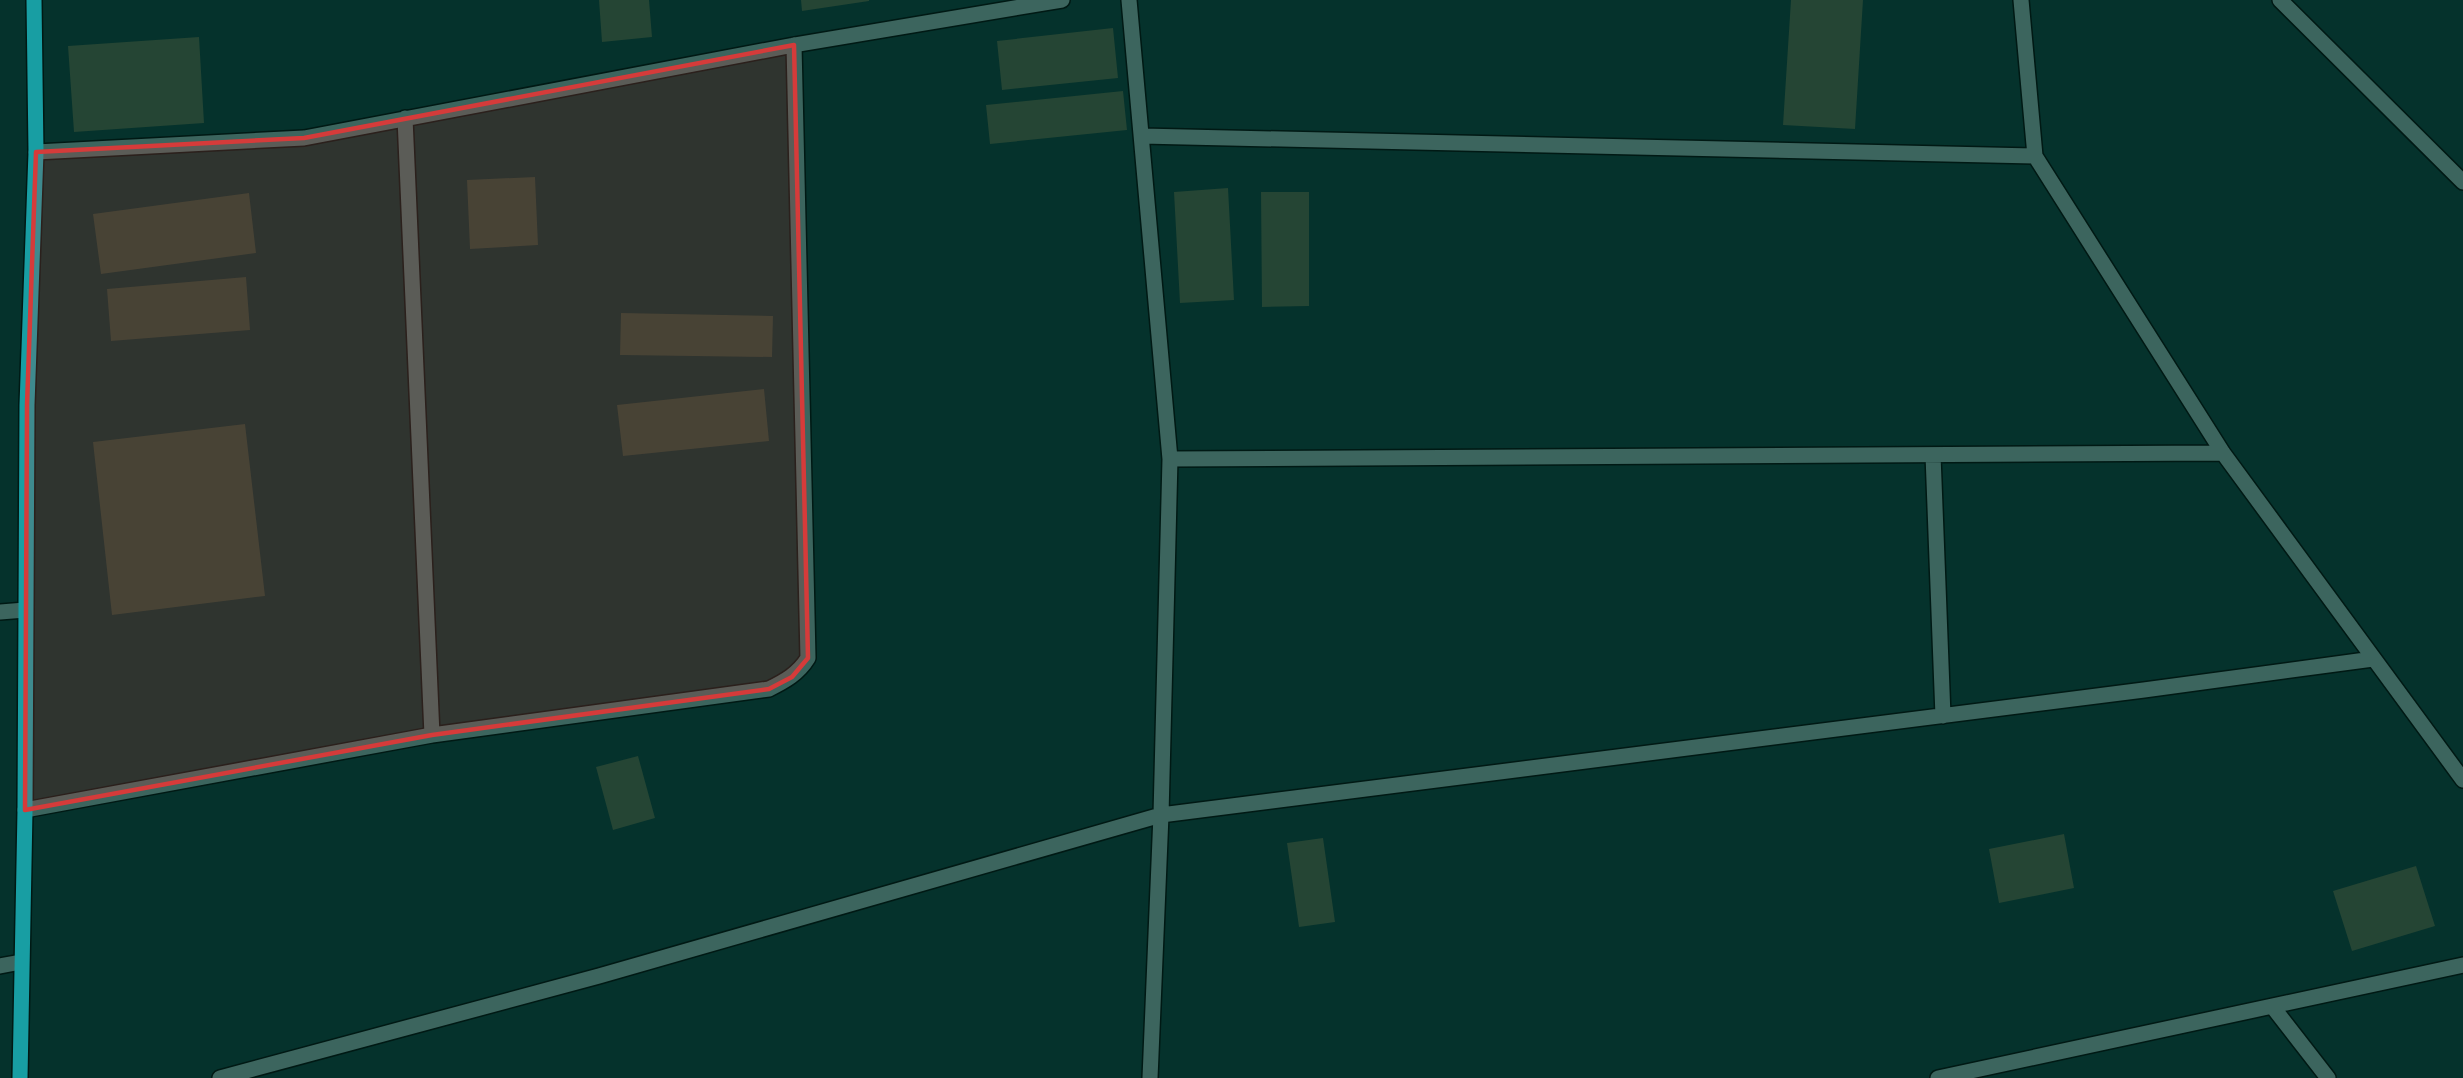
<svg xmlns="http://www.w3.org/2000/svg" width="2463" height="1078" viewBox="0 0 2463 1078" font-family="'Varela Round',sans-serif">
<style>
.building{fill:#254534}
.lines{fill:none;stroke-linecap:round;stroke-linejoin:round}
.minor-casing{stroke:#001914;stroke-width:18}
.major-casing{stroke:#001914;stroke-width:18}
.minor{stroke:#3c655e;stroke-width:15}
.major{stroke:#189ea3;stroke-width:15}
.marked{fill:#d53b3a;fill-opacity:0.2;stroke:#d53b3a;stroke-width:4.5;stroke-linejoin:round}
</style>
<rect width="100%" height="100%" fill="#05322c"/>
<path class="building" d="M 599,0 L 649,0 L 652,37 L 602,42 Z
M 801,0 L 869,0 L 869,1 L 802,11 Z
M 1791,0 L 1863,0 L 1855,129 L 1783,125 Z
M 1113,28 L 1118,78 L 1002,90 L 997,41 Z
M 199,37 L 204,123 L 74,132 L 68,46 Z
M 1123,91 L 1127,130 L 990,144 L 986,105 Z
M 535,177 L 538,245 L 470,249 L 467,180 Z
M 1228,188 L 1234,300 L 1180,303 L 1174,192 Z
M 1261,192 L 1309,192 L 1309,306 L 1262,307 Z
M 249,193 L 256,253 L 101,274 L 93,214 Z
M 246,277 L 250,330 L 111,341 L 107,289 Z
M 621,313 L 773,316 L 772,357 L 620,355 Z
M 764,389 L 769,441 L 623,456 L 617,405 Z
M 245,424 L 265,596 L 112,615 L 93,442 Z
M 638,756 L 655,818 L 613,830 L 596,767 Z
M 2064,834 L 2074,888 L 1999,903 L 1989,849 Z
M 1323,838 L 1335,922 L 1299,927 L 1287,843 Z
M 2416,866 L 2435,926 L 2352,951 L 2333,891 Z"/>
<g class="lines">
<g class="minor-casing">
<path id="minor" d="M 1129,0 L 1170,459 L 1161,815 L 1150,1078
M 2021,0 L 2035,156 L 2223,453 L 2463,780
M 2280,0 L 2463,182
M 405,118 L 432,735
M 1142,136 L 2035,156
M 36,152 L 304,138 L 794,45 L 1062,0
M 1933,455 L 1943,716
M 1170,459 L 2223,453
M 0,612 L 25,610
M 25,810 L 432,735 L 769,689 C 785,681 798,674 808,658 L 794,45
M 0,966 L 21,962
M 2272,1006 L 2328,1078
M 220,1078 L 599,976 L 1161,815 L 2144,690 L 2373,659
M 1938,1078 L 2463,965"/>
</g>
<g class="major-casing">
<path id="major" d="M 20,1078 L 25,810 L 27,405 L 36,152 L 34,0"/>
</g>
<use href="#minor" class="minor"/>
<use href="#major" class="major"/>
</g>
<path class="marked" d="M 794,45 L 808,658 L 792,677 L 769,689 L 432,735 L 25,810 L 27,405 L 36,152 L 304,138 Z"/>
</svg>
